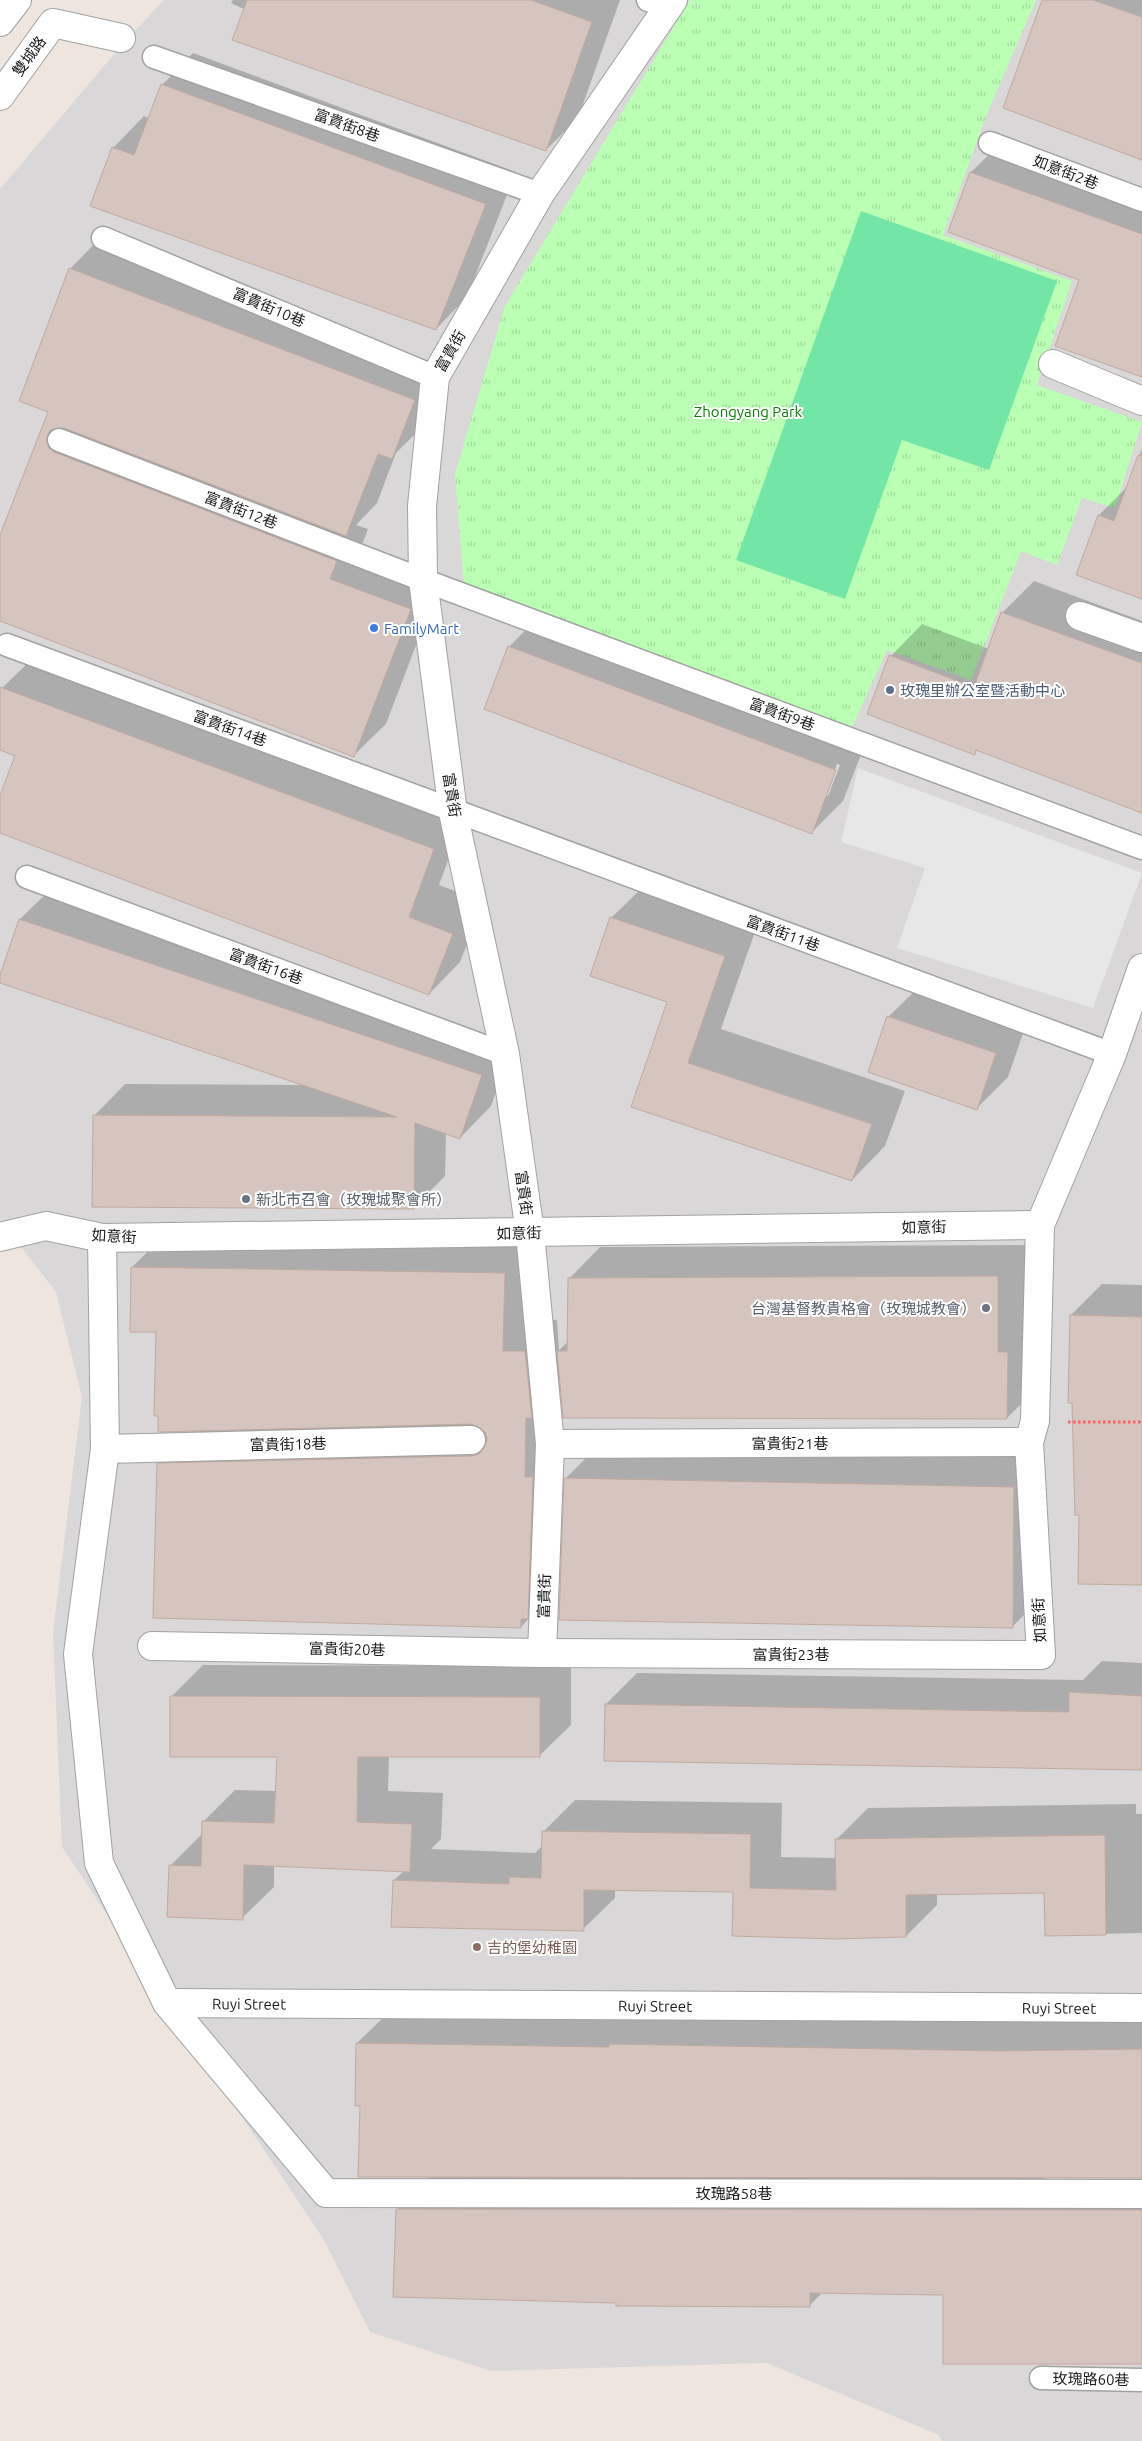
<svg xmlns="http://www.w3.org/2000/svg" width="1142" height="2441" viewBox="0 0 1142 2441" font-family="Ubuntu,'Noto Sans TC',sans-serif">
<style>
.residential{fill:#d9d7d8}
.park{fill:url(#park-tufts)}
.pitch{fill:#73e6a7}
.parking{fill:#e7e7e7}
.shadow{fill:#0003;fill-rule:evenodd}
.building{fill:#d5c5be;stroke:#c1a9a0}
.lines{fill:none;stroke-linecap:round;stroke-linejoin:round}
.service-casing{stroke:#a2a2a2;stroke-width:25}
.minor-casing{stroke:#a2a2a2;stroke-width:30}
.tertiary-casing{stroke:#a2a2a2;stroke-width:30}
.path{stroke:#ff5e68;stroke-width:3;stroke-dasharray:2.5 2.5;stroke-linecap:butt}
.service{stroke:#fff;stroke-width:22}
.minor{stroke:#fff;stroke-width:28}
.tertiary{stroke:#fff;stroke-width:28}
.shop-dot{fill:#3f7fe0;stroke:#fff;stroke-width:2}
.service-dot{fill:#5c6f8a;stroke:#fff;stroke-width:2}
.worship-dot{fill:#6b7280;stroke:#fff;stroke-width:2}
.education-dot{fill:#8d6e63;stroke:#fff;stroke-width:2}
.labels{text-anchor:middle;dominant-baseline:central;stroke-width:4;stroke-linejoin:round;paint-order:stroke}
.street-label{font-size:15px;fill:#1b1b1b;stroke:#fff}
.park-label{font-size:15px;fill:#0a8100;stroke:#fff}
.shop-label{font-size:15px;fill:#366cbe;stroke:#fff;text-anchor:start}
.service-label{font-size:15px;fill:#4e5e75;stroke:#fff;text-anchor:start}
.worship-label{font-size:15px;fill:#5b616d;stroke:#fff;text-anchor:start}
.education-label{font-size:15px;fill:#785e54;stroke:#fff;text-anchor:start}
</style>
<defs>
<pattern id="park-tufts" width="24" height="20" patternUnits="userSpaceOnUse" patternTransform="scale(1.25)"><rect width="24" height="20" fill="#baffb4"/><path d="M3 7l-1-3M5 7V3M7 7l1-3M15 17l-1-3M17 17v-4M19 17l1-3" fill="none" stroke="#9fda9a"/></pattern>
</defs>
<rect width="100%" height="100%" fill="#eee6de"/>
<path class="residential" d="M 164,0 L 1142,0 L 1142,2441 L 942,2441 L 939,2435 L 767,2363 L 491,2371 L 370,2332 L 324,2240 L 62,1847 L 53,1633 L 82,1397 L 56,1292 L 0,1220 L 0,189 L 126,40 Z"/>
<path class="park" d="M 690,0 L 1036,0 L 986,116 L 943,235 L 1072,281 L 1037,385 L 1142,422 L 1115,508 L 1082,498 L 1057,565 L 1021,551 L 971,680 L 887,650 L 852,727 L 464,587 L 455,474 L 505,306 Z"/>
<path class="pitch" d="M 861,211 L 1057,281 L 989,470 L 902,440 L 845,599 L 736,560 Z"/>
<path class="parking" d="M 858,768 L 1142,873 L 1093,1008 L 897,948 L 925,868 L 841,842 Z"/>
<path class="shadow" d="M 233,0 L 620,0 L 578,118 L 546,150 L 231,3 Z
M 1043,0 L 1142,0 L 1142,158 Z
M 193,53 L 516,172 L 467,297 L 436,329 L 113,148 L 144,116 L 149,118 L 162,85 Z
M 1003,141 L 1142,191 L 1142,376 L 1081,280 L 950,231 L 971,172 Z
M 101,237 L 446,369 L 423,426 L 396,453 L 377,503 L 356,525 L 368,529 L 361,547 L 442,577 L 386,724 L 354,755 L 0,620 L 0,538 L 50,412 L 70,269 Z
M 1142,448 L 1142,597 L 1099,515 L 1128,486 Z
M 1034,581 L 1142,621 L 1142,812 L 978,750 L 974,753 L 891,656 L 922,624 L 989,649 L 1002,613 Z
M 540,615 L 867,739 L 843,801 L 812,832 L 509,647 ZM 837,764 L 840,765 L 828,796 L 825,796 Z
M 34,657 L 464,817 L 439,885 L 484,902 L 460,962 L 429,994 L 0,831 L 0,798 L 17,755 L 0,749 L 0,695 L 2,688 Z
M 645,885 L 758,923 L 721,1029 L 905,1091 L 885,1146 L 852,1180 L 632,1106 L 668,1001 L 611,918 Z
M 52,888 L 513,1044 L 491,1106 L 460,1138 L 446,1133 L 445,1176 L 414,1207 L 94,1116 L 125,1084 L 305,1085 L 0,982 L 20,919 Z
M 920,986 L 1027,1022 L 1008,1077 L 977,1108 L 888,1017 Z
M 164,1236 L 536,1242 L 534,1320 L 557,1320 L 559,1350 L 569,1341 L 569,1279 L 600,1247 L 1029,1245 L 1038,1387 L 1007,1418 L 562,1387 L 557,1391 L 564,1446 L 559,1586 L 521,1627 L 158,1464 L 192,1430 L 132,1267 Z
M 1102,1284 L 1142,1285 L 1142,1584 L 1080,1514 L 1071,1315 Z
M 597,1447 L 1045,1456 L 1044,1595 L 1013,1626 L 566,1478 Z
M 1102,1661 L 1142,1663 L 1142,1769 L 606,1704 L 637,1673 L 1083,1680 Z
M 203,1665 L 571,1666 L 571,1725 L 539,1756 L 389,1756 L 388,1791 L 443,1793 L 441,1839 L 431,1849 L 535,1853 L 542,1846 L 543,1832 L 575,1800 L 782,1803 L 781,1857 L 836,1858 L 836,1840 L 868,1808 L 1136,1804 L 1136,1814 L 1142,1814 L 1142,1933 L 1046,1935 L 1045,1892 L 937,1893 L 937,1905 L 906,1936 L 734,1890 L 615,1889 L 615,1898 L 583,1929 L 394,1880 L 405,1870 L 274,1865 L 274,1887 L 242,1918 L 170,1866 L 202,1834 L 204,1821 L 235,1790 L 277,1791 L 278,1756 L 171,1697 Z
M 389,2012 L 1142,2019 L 1142,2178 L 1044,2178 L 1044,2204 L 1142,2204 L 1142,2363 L 944,2294 L 823,2292 L 809,2306 L 397,2209 L 430,2176 L 361,2105 L 357,2043 Z"/>
<path class="building" d="M 247,0 L 531,0 L 592,22 L 546,151 L 232,40 Z
M 1042,0 L 1093,0 L 1142,17 L 1142,160 L 1003,108 Z
M 161,84 L 486,204 L 436,330 L 90,206 L 112,147 L 134,155 Z
M 970,172 L 1142,234 L 1142,377 L 1055,346 L 1079,280 L 948,232 Z
M 69,268 L 415,400 L 392,459 L 378,454 L 346,536 L 64,428 L 51,430 L 47,436 L 49,448 L 54,452 L 337,561 L 330,579 L 411,609 L 354,757 L 0,621 L 0,535 L 48,412 L 19,401 Z
M 1138,455 L 1142,455 L 1142,599 L 1076,575 L 1098,515 L 1114,521 Z
M 1001,612 L 1142,663 L 1142,813 L 976,750 L 975,755 L 867,714 L 889,655 L 974,687 Z
M 508,646 L 836,770 L 812,834 L 484,709 Z
M 0,687 L 434,849 L 409,917 L 453,934 L 429,995 L 0,833 L 0,795 L 15,756 L 0,750 Z
M 610,917 L 725,956 L 688,1063 L 872,1124 L 852,1181 L 631,1107 L 667,1002 L 590,976 Z
M 19,919 L 482,1075 L 460,1139 L 415,1123 L 414,1209 L 92,1207 L 93,1115 L 397,1117 L 0,983 L 0,975 Z
M 887,1016 L 996,1053 L 977,1110 L 868,1072 Z
M 131,1267 L 505,1273 L 503,1351 L 525,1351 L 532,1418 L 526,1418 L 525,1477 L 533,1477 L 528,1619 L 521,1619 L 521,1628 L 153,1618 L 157,1463 L 471,1456 L 479,1454 L 484,1448 L 487,1439 L 485,1432 L 479,1427 L 471,1424 L 158,1432 L 158,1416 L 154,1416 L 156,1332 L 130,1332 Z
M 998,1276 L 998,1352 L 1008,1352 L 1007,1419 L 563,1418 L 557,1351 L 567,1351 L 568,1278 Z
M 1070,1315 L 1142,1317 L 1142,1585 L 1078,1584 L 1079,1515 L 1075,1515 L 1072,1403 L 1068,1403 Z
M 564,1478 L 1014,1487 L 1013,1628 L 559,1620 Z
M 1069,1692 L 1142,1696 L 1142,1770 L 604,1761 L 605,1704 L 1069,1712 Z
M 170,1696 L 540,1697 L 540,1757 L 358,1757 L 357,1822 L 412,1824 L 410,1872 L 244,1865 L 243,1920 L 167,1917 L 169,1865 L 201,1866 L 202,1821 L 274,1823 L 277,1757 L 170,1757 Z
M 542,1831 L 751,1834 L 750,1888 L 836,1890 L 835,1839 L 1105,1835 L 1106,1935 L 1045,1936 L 1044,1893 L 906,1895 L 906,1937 L 836,1939 L 732,1936 L 733,1892 L 584,1890 L 584,1931 L 391,1927 L 393,1880 L 509,1884 L 509,1877 L 541,1878 Z
M 356,2043 L 609,2047 L 609,2044 L 999,2051 L 1142,2049 L 1142,2178 L 358,2177 L 360,2106 L 355,2106 Z
M 396,2209 L 1142,2210 L 1142,2364 L 943,2364 L 943,2295 L 810,2293 L 810,2307 L 616,2306 L 616,2303 L 393,2297 Z"/>
<g class="lines">
<g class="service-casing">
<path id="service" d="M 648,0 L 669,7
M 154,57 L 540,194
M 990,143 L 1142,200
M 103,238 L 435,377
M 59,440 L 423,580 L 1142,848
M 7,645 L 1112,1054
M 27,877 L 505,1054
M 1041,2378 L 1142,2380"/>
</g>
<g class="minor-casing">
<g id="minor">
<path d="M 0,96 L 53,23 L 121,38"/>
<path d="M 1053,364 L 1142,401"/>
<path d="M 1080,616 L 1142,638"/>
<path d="M 0,1237 L 46,1226 L 102,1238 L 1040,1225"/>
<path d="M 102,1238 L 105,1449 L 78,1654 L 99,1863 L 167,2003 L 326,2193 L 1142,2194"/>
<path d="M 550,1444 L 1029,1442"/>
<path d="M 105,1449 L 471,1440"/>
<path d="M 152,1646 L 542,1653 L 1041,1655 L 1029,1442 L 1035,1421 L 1040,1225 L 1112,1054 L 1142,968"/>
<path d="M 542,1653 L 550,1444 L 530,1233 L 505,1054 L 453,812 L 423,580 L 422,506 L 435,377 L 540,194 L 673,0"/>
<path id="s1" d="M 167,2003 L 1142,2008"/>
</g>
</g>
<g class="tertiary-casing">
<path id="tertiary" d="M 0,22 L 17,0"/>
</g>
<path class="path" d="M 1068,1422 L 1142,1422"/>
<use href="#service" class="service"/>
<use href="#minor" class="minor"/>
<use href="#tertiary" class="tertiary"/>
</g>
<circle class="shop-dot" cx="374" cy="628" r="5"/>
<circle class="service-dot" cx="890" cy="690" r="5"/>
<g class="worship-dot">
<circle cx="246" cy="1199" r="5"/>
<circle cx="986" cy="1308" r="5"/>
</g>
<circle class="education-dot" cx="477" cy="1947" r="5"/>
<g class="labels">
<g class="street-label">
<text transform="translate(29 56) rotate(-54)">雙城路</text>
<text transform="translate(347 125) rotate(20)">富貴街8巷</text>
<text transform="translate(1066 172) rotate(21)">如意街2巷</text>
<text transform="translate(269 307) rotate(23)">富貴街10巷</text>
<text transform="translate(450 351) rotate(-60)">富貴街</text>
<text transform="translate(241 510) rotate(21)">富貴街12巷</text>
<text transform="translate(782 714) rotate(20)">富貴街9巷</text>
<text transform="translate(230 728) rotate(20)">富貴街14巷</text>
<text transform="translate(452 795) rotate(81)">富貴街</text>
<text transform="translate(783 933) rotate(20)">富貴街11巷</text>
<text transform="translate(266 966) rotate(20)">富貴街16巷</text>
<text transform="translate(524 1193) rotate(82)">富貴街</text>
<text transform="translate(924 1227) rotate(-1)">如意街</text>
<text transform="translate(519 1233) rotate(-1)">如意街</text>
<text transform="translate(114 1236) rotate(3)">如意街</text>
<text x="790" y="1443">富貴街21巷</text>
<text transform="translate(288 1444) rotate(-1)">富貴街18巷</text>
<text transform="translate(544 1596) rotate(-88)">富貴街</text>
<text transform="translate(1039 1620) rotate(-93)">如意街</text>
<text transform="translate(347 1649) rotate(1)">富貴街20巷</text>
<text x="791" y="1654">富貴街23巷</text>
<text stroke="none"><textPath href="#s1" startOffset="82">Ruyi Street</textPath></text>
<text stroke="none"><textPath href="#s1" startOffset="488">Ruyi Street</textPath></text>
<text stroke="none"><textPath href="#s1" startOffset="892">Ruyi Street</textPath></text>
<text x="734" y="2193">玫瑰路58巷</text>
<text transform="translate(1091 2379) rotate(1)">玫瑰路60巷</text>
</g>
<g class="park-label">
<text x="748" y="411">Zhongyang Park</text>
</g>
<g class="shop-label">
<text x="384" y="628">FamilyMart</text>
</g>
<g class="service-label">
<text x="900" y="690">玫瑰里辦公室暨活動中心</text>
</g>
<g class="worship-label">
<text x="256" y="1199">新北市召會（玫瑰城聚會所）</text>
<text x="976" y="1308" text-anchor="end">台灣基督教貴格會（玫瑰城教會）</text>
</g>
<g class="education-label">
<text x="487" y="1947">吉的堡幼稚園</text>
</g>
</g>
</svg>
